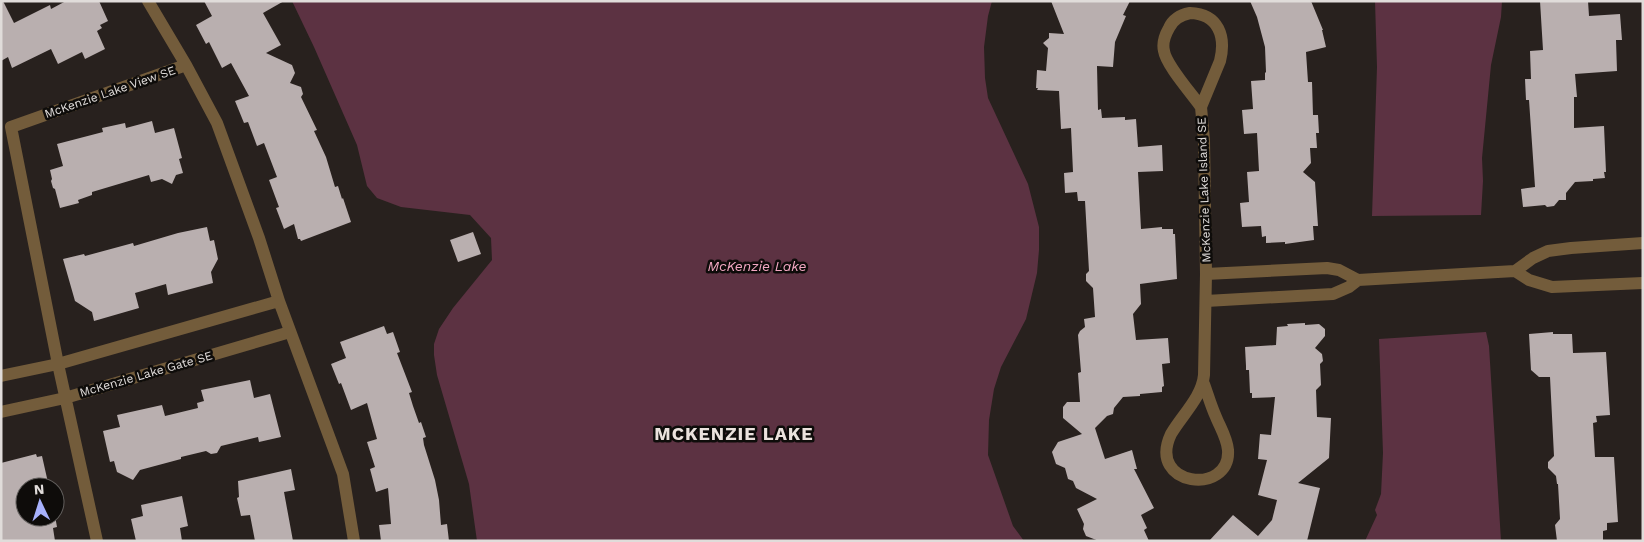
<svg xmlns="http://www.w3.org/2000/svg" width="1644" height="542" viewBox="0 0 1644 542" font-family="'Work Sans',sans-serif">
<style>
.water{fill:#5c3242}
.building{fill:#b9afaf}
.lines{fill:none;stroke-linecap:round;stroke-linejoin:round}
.minor{stroke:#735c3b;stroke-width:12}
.labels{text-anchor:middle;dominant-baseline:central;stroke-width:5;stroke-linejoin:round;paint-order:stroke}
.street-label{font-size:12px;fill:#e0dcda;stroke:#0e0c0a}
.water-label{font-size:14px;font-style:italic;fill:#f3a8c3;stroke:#0e0c0a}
.district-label{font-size:18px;font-weight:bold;letter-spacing:1px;fill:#ebe2dd;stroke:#0e0c0a}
</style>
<rect width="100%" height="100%" fill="#28211e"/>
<path class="water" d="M 292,1 L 992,1 L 988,16 L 984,47 L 985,78 L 988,98 L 1028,184 L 1039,227 L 1039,250 L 1037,273 L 1026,319 L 1001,367 L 994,389 L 989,420 L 988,455 L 1013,526 L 1024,541 L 477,541 L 469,484 L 437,375 L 434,355 L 434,344 L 439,329 L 453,308 L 492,260 L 491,238 L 470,215 L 401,207 L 377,198 L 367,186 L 357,145 L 314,47 Z
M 1375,1 L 1502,1 L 1501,17 L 1491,65 L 1482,158 L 1483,181 L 1481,215 L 1372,216 L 1377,67 Z
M 1486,332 L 1489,346 L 1501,541 L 1365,541 L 1377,515 L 1375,510 L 1381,494 L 1383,453 L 1379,339 Z"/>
<path class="building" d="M 1,1 L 3,1 L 14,23 L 50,5 L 51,9 L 66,1 L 99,1 L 108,21 L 100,25 L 102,28 L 97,31 L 105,49 L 85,59 L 82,52 L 58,64 L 51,49 L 12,68 L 8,57 L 1,61 Z
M 204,1 L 284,1 L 263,13 L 281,45 L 266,53 L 292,65 L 295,73 L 290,83 L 301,87 L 303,94 L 301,97 L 317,130 L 314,131 L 326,157 L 335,187 L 338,186 L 342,199 L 343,198 L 351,222 L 301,241 L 300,239 L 298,239 L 294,224 L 284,229 L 276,208 L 279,207 L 269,180 L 277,177 L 264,143 L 257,146 L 248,122 L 244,123 L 235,101 L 249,96 L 231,63 L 222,68 L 209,42 L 206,44 L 196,25 L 212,16 Z
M 1051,1 L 1130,1 L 1123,15 L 1126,16 L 1115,42 L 1113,67 L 1097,66 L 1098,110 L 1101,109 L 1102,118 L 1125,117 L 1125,120 L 1136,119 L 1138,147 L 1162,145 L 1163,171 L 1138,172 L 1141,229 L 1162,227 L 1162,229 L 1173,229 L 1173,234 L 1175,234 L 1177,279 L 1140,284 L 1141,304 L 1133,314 L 1136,340 L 1168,338 L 1170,363 L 1162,364 L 1164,386 L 1162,387 L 1162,392 L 1140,394 L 1140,396 L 1123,397 L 1114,408 L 1113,414 L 1107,416 L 1095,428 L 1105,459 L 1132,450 L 1137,469 L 1134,469 L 1154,508 L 1141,515 L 1147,528 L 1144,530 L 1149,541 L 1099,541 L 1086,536 L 1083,529 L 1084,524 L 1077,509 L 1097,499 L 1076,488 L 1073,481 L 1068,479 L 1065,468 L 1056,464 L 1052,452 L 1058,442 L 1082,434 L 1063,418 L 1063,407 L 1067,402 L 1080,402 L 1078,373 L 1081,372 L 1078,335 L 1080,331 L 1085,327 L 1084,319 L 1095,317 L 1093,288 L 1086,281 L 1086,274 L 1089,271 L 1085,201 L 1078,201 L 1077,192 L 1065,193 L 1064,173 L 1073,172 L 1071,128 L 1061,129 L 1059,91 L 1037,90 L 1038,88 L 1036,88 L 1037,70 L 1046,71 L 1048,48 L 1043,43 L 1049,38 L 1049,33 L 1064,34 Z
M 1250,1 L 1311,1 L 1323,30 L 1322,30 L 1326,47 L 1306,52 L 1308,82 L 1312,82 L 1313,115 L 1318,115 L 1319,133 L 1316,133 L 1317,148 L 1310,148 L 1311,163 L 1303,172 L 1315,182 L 1318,226 L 1313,226 L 1314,240 L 1285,244 L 1285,242 L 1266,243 L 1266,236 L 1262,237 L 1261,226 L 1242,227 L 1240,203 L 1249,202 L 1247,172 L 1259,171 L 1257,133 L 1244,134 L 1242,110 L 1253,109 L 1251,81 L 1265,80 L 1265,73 L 1266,72 L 1265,47 L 1257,17 Z
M 1540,1 L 1588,1 L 1589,16 L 1620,14 L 1622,40 L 1616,40 L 1617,71 L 1575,74 L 1577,97 L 1574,97 L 1574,128 L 1604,126 L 1606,172 L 1604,172 L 1605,178 L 1593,179 L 1593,181 L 1575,182 L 1566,193 L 1566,200 L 1559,200 L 1554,206 L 1547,207 L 1545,205 L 1523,207 L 1521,189 L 1535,187 L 1529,100 L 1526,100 L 1525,79 L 1531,79 L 1530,51 L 1543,50 Z
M 152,121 L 155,133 L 174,128 L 182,158 L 179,159 L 183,173 L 176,175 L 172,184 L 162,179 L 151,182 L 149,175 L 92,192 L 92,195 L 78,200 L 79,203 L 60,208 L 55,189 L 53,188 L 51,181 L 52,179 L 50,170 L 63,166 L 57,144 L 103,132 L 102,128 L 125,123 L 126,128 Z
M 207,227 L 210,241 L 214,240 L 218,259 L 211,272 L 213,283 L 168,295 L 166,284 L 135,293 L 139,308 L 94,321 L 92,312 L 75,301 L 63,259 L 84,254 L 85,256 L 133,243 L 134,246 L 178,233 Z
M 473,232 L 481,254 L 458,262 L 450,240 Z
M 1305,323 L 1305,325 L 1319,324 L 1325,329 L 1325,336 L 1315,348 L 1322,354 L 1323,361 L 1320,364 L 1321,385 L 1316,390 L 1317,417 L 1331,418 L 1329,458 L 1298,483 L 1320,488 L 1307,541 L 1209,541 L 1233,515 L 1258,536 L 1272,520 L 1277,500 L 1258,495 L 1267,460 L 1258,459 L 1260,434 L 1271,435 L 1275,397 L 1252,398 L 1252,393 L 1250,393 L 1249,370 L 1246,370 L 1246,366 L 1245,347 L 1276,345 L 1277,327 L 1288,326 L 1287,324 Z
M 384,326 L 387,334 L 393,332 L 400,352 L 397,353 L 412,392 L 409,393 L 413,406 L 419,423 L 421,422 L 426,437 L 423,438 L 424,445 L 435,480 L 439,500 L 441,525 L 447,524 L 449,541 L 381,541 L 379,525 L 391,524 L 388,488 L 376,492 L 370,469 L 375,467 L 367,442 L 377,439 L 367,403 L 351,410 L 341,383 L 339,384 L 331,364 L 346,358 L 340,342 Z
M 1553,332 L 1553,334 L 1572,334 L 1573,353 L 1606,352 L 1610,415 L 1596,416 L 1597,422 L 1593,423 L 1595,457 L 1614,457 L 1618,522 L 1607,523 L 1607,530 L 1603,531 L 1603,541 L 1557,541 L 1555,525 L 1560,519 L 1558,484 L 1557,484 L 1556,476 L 1548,468 L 1548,462 L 1554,456 L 1550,377 L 1539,377 L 1531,370 L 1529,334 Z
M 250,380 L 254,398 L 270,394 L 281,437 L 259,442 L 258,437 L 221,446 L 217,453 L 211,454 L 206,451 L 181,457 L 181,459 L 140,470 L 133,480 L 117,472 L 114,461 L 110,462 L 103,431 L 120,427 L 117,415 L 162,405 L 165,416 L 198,408 L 197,403 L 204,401 L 201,390 Z
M 36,454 L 37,457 L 42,456 L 49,487 L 25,487 L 25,517 L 55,516 L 57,527 L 53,528 L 55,541 L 1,541 L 1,463 Z
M 291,469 L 295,490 L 284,492 L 293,541 L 255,541 L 250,515 L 241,516 L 237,498 L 239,497 L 238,481 Z
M 182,496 L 188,526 L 180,528 L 182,541 L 136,541 L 131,519 L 143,516 L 141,505 Z"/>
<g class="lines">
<path class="minor" d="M 148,1 L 186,65 L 217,123 L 259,238 L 279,301 L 343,474 L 354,541
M 1190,13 C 1219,14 1226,37 1220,61 L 1201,107 C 1192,94 1166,65 1164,51 C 1162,43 1165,35 1169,28 C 1173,19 1180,15 1190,13 Z
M 1201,107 L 1204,140 L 1206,274 L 1204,375 C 1202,397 1182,415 1171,434 C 1146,487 1231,496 1228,450 C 1227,438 1220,427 1216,417 C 1211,406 1208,395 1204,384
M 1515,271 L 1529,280 L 1552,287 L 1643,283
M 1206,274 L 1327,268 L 1339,270 L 1358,280 L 1515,271 L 1533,258 L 1548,251 L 1571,248 L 1643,243
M 1206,301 L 1333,294 L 1349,287 L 1358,280
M 1,376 L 58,364 L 279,301
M 1,412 L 65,398 L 290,332
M 97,541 L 58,364 L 11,127 L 186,65"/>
</g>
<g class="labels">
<g class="street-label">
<text transform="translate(110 92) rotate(-19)">McKenzie Lake View SE</text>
<text transform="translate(1204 190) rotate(-92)">McKenzie Lake Island SE</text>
<text transform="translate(146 374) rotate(-16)">McKenzie Lake Gate SE</text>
</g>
<g class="water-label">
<text x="757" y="266">McKenzie Lake</text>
</g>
<g class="district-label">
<text x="734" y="433">MCKENZIE LAKE</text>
</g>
</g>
<rect width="1644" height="542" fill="none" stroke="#e0dcda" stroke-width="5"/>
<g transform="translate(40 502) rotate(356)"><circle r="24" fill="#0e0c0a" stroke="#625f5d"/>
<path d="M0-4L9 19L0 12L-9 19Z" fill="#a7b1fc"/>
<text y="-8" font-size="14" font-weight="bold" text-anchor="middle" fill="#e0dcda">N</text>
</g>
</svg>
